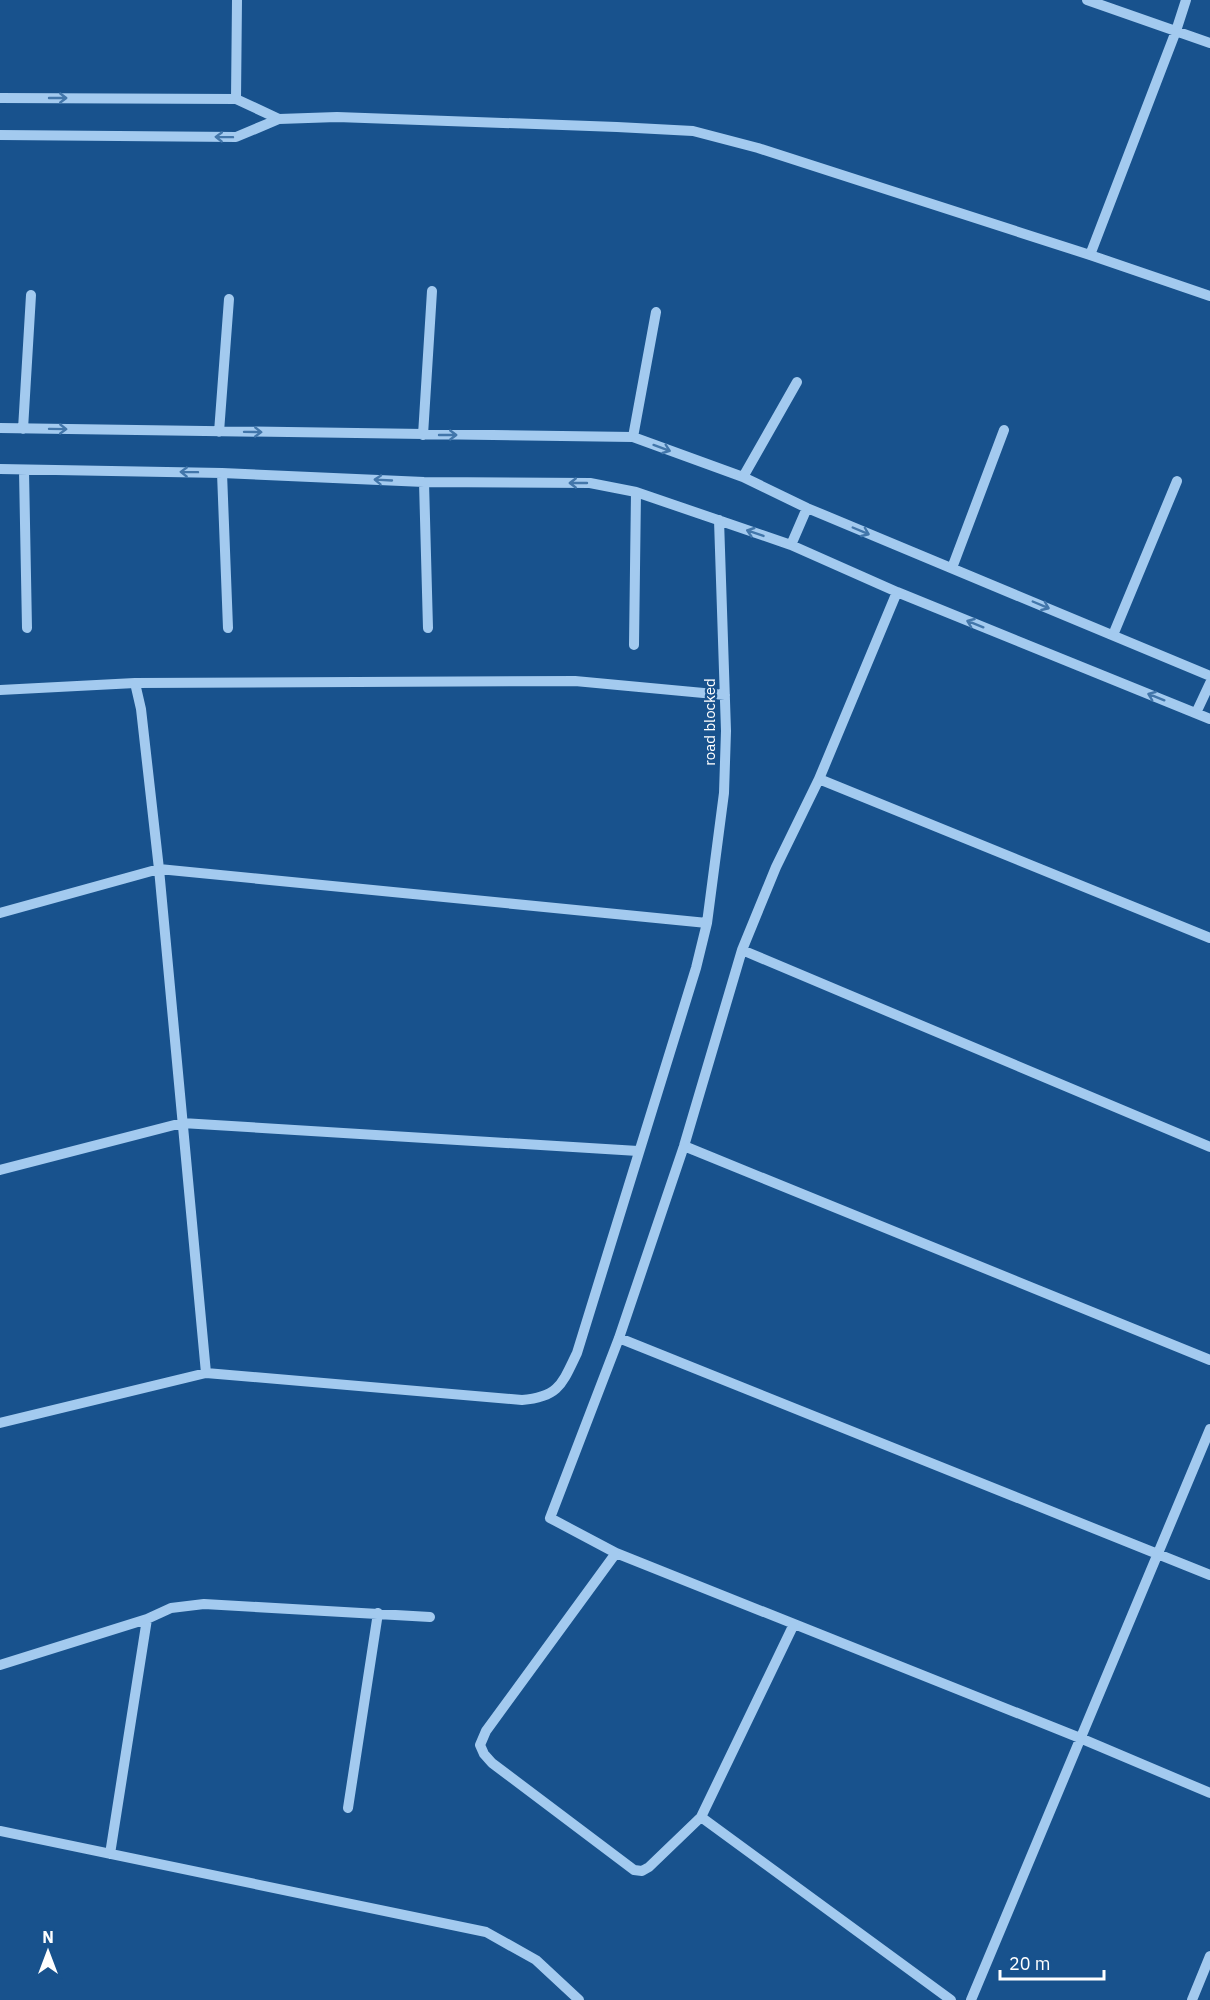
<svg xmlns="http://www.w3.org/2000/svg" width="1210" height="2000" viewBox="0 0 1210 2000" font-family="'IBM Plex Sans',sans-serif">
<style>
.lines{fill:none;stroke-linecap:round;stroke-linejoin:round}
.minor{stroke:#a3caef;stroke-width:10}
.oneway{stroke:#4276aa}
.labels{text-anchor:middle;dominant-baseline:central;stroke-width:4.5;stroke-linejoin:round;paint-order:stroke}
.street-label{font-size:15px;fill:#fff;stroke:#18528d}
</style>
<rect width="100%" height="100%" fill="#18528d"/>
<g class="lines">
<path class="minor" d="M 1087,0 L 1210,43
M 0,98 L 236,99 L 279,119
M 236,99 L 237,0
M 0,135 L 236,137 L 279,119 L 337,117 L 617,127 L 693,131 L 758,148 L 1090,255 L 1210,296
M 1090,255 L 1176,31 L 1186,0
M 0,428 L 633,437 L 743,477 L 807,508 L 1210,676
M 23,429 L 31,295
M 219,432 L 229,299
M 423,435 L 432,291
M 633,437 L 656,312
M 0,469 L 222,473 L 424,482 L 590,483 L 636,492 L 791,545 L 897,592 L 1210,719
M 24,471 L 27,628
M 222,473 L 228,628
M 743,477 L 797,382
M 424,482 L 428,628
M 791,545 L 807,508
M 952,568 L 1004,430
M 897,592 L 819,779 L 776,867 L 742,950 L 684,1146 L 619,1338 L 550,1518 L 616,1553 L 1080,1738 L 1210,1793
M 1113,635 L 1177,481
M 634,645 L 636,492
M 135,683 L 141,709 L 159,869 L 206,1373
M 0,690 L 135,683 L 575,681 L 725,695
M 1196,713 L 1210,683
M 819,779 L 1210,938
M 0,913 L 159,869 L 707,923
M 742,950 L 1210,1147
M 684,1146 L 1210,1360
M 0,1170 L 182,1123 L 638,1151
M 619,1338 L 1210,1575
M 0,1423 L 206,1373 L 522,1400 C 559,1397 562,1384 577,1353 L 696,968 L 707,923 L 724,793 L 726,731 L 719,520
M 616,1553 L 486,1731 L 480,1745 L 484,1754 L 492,1763 L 634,1870 L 642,1871 L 649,1867 L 701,1817 L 794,1624
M 0,1665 L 147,1619 L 171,1608 L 204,1604 L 430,1617
M 348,1808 L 378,1613
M 701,1817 L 951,2000
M 0,1831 L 486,1932 L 536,1960 L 579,2000
M 110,1854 L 147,1619
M 971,2000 L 1210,1429
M 1192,2000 L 1210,1956"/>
</g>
<defs><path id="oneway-shaft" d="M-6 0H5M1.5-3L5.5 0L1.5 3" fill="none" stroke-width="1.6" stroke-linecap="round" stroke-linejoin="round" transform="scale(1.5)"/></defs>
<g class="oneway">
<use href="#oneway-shaft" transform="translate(58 98)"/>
<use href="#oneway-shaft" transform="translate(224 137) rotate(-179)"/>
<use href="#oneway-shaft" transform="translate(58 429) rotate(1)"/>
<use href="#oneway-shaft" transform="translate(253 432) rotate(1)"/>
<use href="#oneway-shaft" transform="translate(448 435)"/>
<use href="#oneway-shaft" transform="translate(662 448) rotate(20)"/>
<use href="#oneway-shaft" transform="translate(189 472) rotate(-179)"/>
<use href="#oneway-shaft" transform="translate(383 480) rotate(-177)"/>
<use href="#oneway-shaft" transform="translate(578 483) rotate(-180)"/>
<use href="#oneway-shaft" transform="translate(861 531) rotate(23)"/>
<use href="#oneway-shaft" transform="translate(755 533) rotate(-161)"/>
<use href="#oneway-shaft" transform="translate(1041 605) rotate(23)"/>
<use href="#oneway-shaft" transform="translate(975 624) rotate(-158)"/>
<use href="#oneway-shaft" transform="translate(1156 697) rotate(-158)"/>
</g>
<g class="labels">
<g class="street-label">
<text transform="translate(709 722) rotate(-90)">road blocked</text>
</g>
</g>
<g transform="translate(48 1952)" stroke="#18528d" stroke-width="4.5" paint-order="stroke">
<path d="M0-4.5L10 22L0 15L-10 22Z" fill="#ffffff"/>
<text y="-9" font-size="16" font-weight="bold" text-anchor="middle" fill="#ffffff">N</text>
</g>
<path d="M1000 1970v9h104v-9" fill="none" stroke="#ffffff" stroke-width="3"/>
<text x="1009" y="1970" font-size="18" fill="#ffffff" stroke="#18528d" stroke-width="4.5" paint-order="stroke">20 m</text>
</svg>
